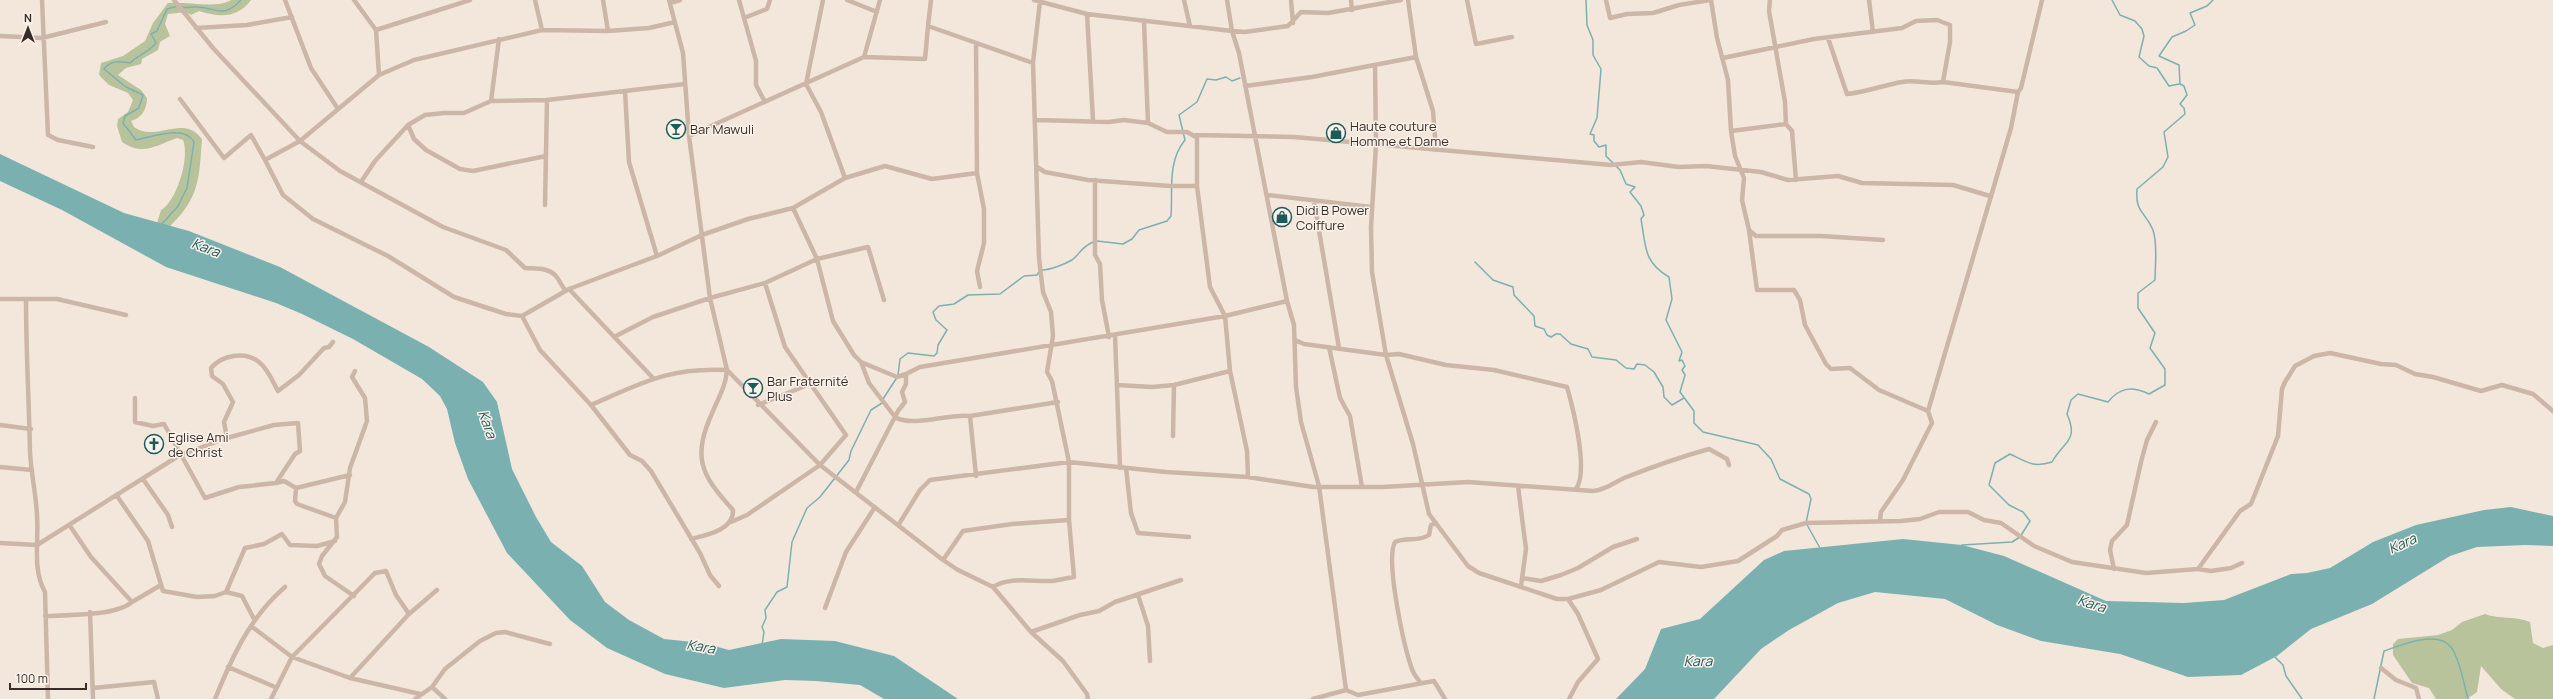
<svg xmlns="http://www.w3.org/2000/svg" width="2553" height="699" viewBox="0 0 2553 699" font-family="Manrope,sans-serif">
<style>
.green{fill:#b8c39b}
.water{fill:#7ab1b0}
.lines{fill:none;stroke-linecap:round;stroke-linejoin:round}
.stream{stroke:#7ab1b0;stroke-width:1.5}
.street{stroke:#ccb6a7;stroke-width:4.5}
.labels{text-anchor:middle;dominant-baseline:central;stroke-width:3;stroke-linejoin:round;paint-order:stroke}
.poi-label{font-size:13px;fill:#382c28;stroke:#faf1e9;text-anchor:start}
.water-label{font-size:14px;font-style:italic;fill:#1c5b5b;stroke:#faf1e9}
</style>
<rect width="100%" height="100%" fill="#f3e7dc"/>
<path class="green" d="M 231,0 L 251,0 C 237,19 219,17 199,11 L 191,15 L 186,12 L 168,14 L 165,24 L 170,36 L 160,42 L 158,50 L 142,59 L 141,64 L 126,68 L 118,75 L 141,90 L 147,98 C 147,109 142,118 131,121 L 134,127 C 156,143 183,113 202,139 C 199,178 200,198 169,227 L 157,223 L 161,210 C 177,201 190,157 183,140 L 177,138 C 155,146 143,156 122,142 L 117,126 L 118,119 L 128,112 L 133,100 L 128,93 L 109,85 L 99,75 L 101,63 L 123,56 L 145,41 L 153,23 L 168,3 C 186,1 217,9 231,0 Z
M 2485,614 C 2500,620 2514,615 2530,622 L 2533,643 L 2543,648 L 2553,645 L 2553,699 L 2515,699 L 2501,689 L 2481,666 L 2477,692 L 2467,699 L 2436,699 L 2429,688 L 2412,683 L 2393,655 L 2393,644 L 2398,639 L 2438,635 L 2452,630 L 2462,622 Z"/>
<path class="water" d="M 0,154 L 124,213 L 189,231 L 280,267 L 429,347 L 483,382 L 497,402 L 512,469 L 536,517 L 551,542 L 582,566 L 605,602 L 629,620 L 664,639 L 703,643 L 729,650 L 781,639 L 835,641 L 894,656 L 958,699 L 884,699 L 860,685 L 816,681 L 785,680 L 724,688 L 665,674 L 607,648 L 570,620 L 507,553 L 468,479 L 455,443 L 447,409 L 440,396 L 422,379 L 353,339 L 302,314 L 276,303 L 166,267 L 62,210 L 0,181 Z
M 2511,507 L 2553,516 L 2553,546 L 2525,545 L 2477,547 L 2450,556 L 2372,604 L 2311,629 L 2277,656 L 2241,675 L 2188,677 L 2120,654 L 2041,641 L 1997,625 L 1945,599 L 1875,592 L 1838,603 L 1789,630 L 1761,649 L 1714,699 L 1616,699 L 1645,669 L 1661,629 L 1700,619 L 1764,560 L 1784,551 L 1903,539 L 1962,545 L 2004,556 L 2106,601 L 2184,603 L 2224,600 L 2291,574 L 2307,573 L 2330,568 L 2373,542 L 2416,525 L 2484,510 Z"/>
<g class="lines">
<path class="stream" d="M 1586,0 L 1587,25 L 1593,40 L 1593,55 L 1601,69 L 1597,118 L 1590,134 L 1594,135 L 1594,141 L 1599,147 L 1606,145 L 1606,156 L 1620,170 L 1626,184 L 1635,187 L 1630,192 L 1641,206 L 1644,215 L 1641,219 C 1646,246 1643,262 1669,277 L 1672,299 L 1666,320 L 1682,352 L 1679,361 L 1682,360 L 1685,366 L 1682,370 L 1685,375 L 1680,392 L 1694,411 L 1694,423 L 1703,432 L 1758,445 L 1771,459 L 1780,479 L 1809,494 L 1811,499 L 1806,523 L 1820,548
M 2112,0 L 2120,15 L 2135,21 L 2142,29 L 2144,36 L 2139,57 L 2149,66 L 2157,68 L 2169,86 L 2179,84
M 182,7 C 188,9 192,6 198,7 C 217,8 223,19 241,0
M 161,225 L 178,206 L 187,188 L 194,142 C 185,124 152,137 136,140 L 123,123 L 125,116 L 139,108 L 143,95 L 126,87 L 104,69 C 111,60 119,61 130,63 C 138,55 149,52 156,43 L 151,34 L 157,31 L 167,9 L 178,6
M 1097,241 L 1123,244 L 1132,239 L 1139,230 L 1167,221 L 1171,216 C 1173,190 1167,162 1185,140 L 1179,115 L 1197,102 L 1207,79 L 1216,80 L 1226,77 L 1232,81 L 1240,78
M 1475,262 L 1493,280 L 1513,287 L 1514,295 L 1534,316 L 1535,326 L 1544,329 L 1547,335 L 1551,337 L 1556,334 L 1560,334 L 1571,344 L 1588,349 L 1592,357 L 1616,360 L 1626,368 L 1634,369 L 1637,364 L 1645,365 L 1654,372 L 1663,387 L 1664,397 L 1672,405 L 1684,398
M 1042,270 C 1050,270 1065,264 1072,260 C 1080,254 1080,248 1093,242
M 898,375 L 900,359 L 908,353 L 934,356 L 937,353 L 938,345 L 947,330 L 936,320 L 933,312 L 939,306 L 954,304 L 968,295 L 1000,294 L 1024,276 L 1037,275 L 1039,272
M 883,399 L 896,379
M 1962,545 L 2012,542 L 2020,537 L 2030,521 L 2023,512 L 2009,505 L 1989,485 L 1995,463 L 2010,454 C 2027,462 2033,468 2052,462 C 2064,441 2079,441 2067,414 L 2071,400 L 2078,394 L 2108,402 C 2120,387 2132,386 2149,394 L 2165,385 L 2165,369 L 2150,348 L 2155,333 L 2138,308 L 2138,293 L 2155,280 C 2155,265 2158,245 2153,230 C 2145,211 2135,213 2137,189 L 2163,167 L 2168,157 L 2164,132 L 2185,114 L 2184,108 L 2180,104 L 2187,95 L 2184,86 L 2180,84 L 2179,65 L 2159,56 L 2172,37 L 2186,31 L 2195,25 L 2190,13 L 2207,6 L 2213,0
M 762,645 L 764,632 L 762,627 L 766,618 L 765,610 L 777,592 L 787,587 L 792,542 L 807,508 L 820,497 L 849,460 L 851,451 L 871,410 L 882,403
M 2274,656 L 2283,665 L 2286,676 L 2302,699
M 2374,699 L 2384,651 C 2402,645 2442,627 2454,652 C 2461,666 2464,684 2468,699"/>
<path class="street" d="M 42,0 L 48,135 L 58,140 L 93,147
M 174,0 L 213,48 L 300,141 L 265,160 L 283,195 L 313,219 L 388,256 L 454,297 L 506,314 L 522,316
M 285,0 L 311,68 L 338,109
M 354,0 L 376,30 L 379,75
M 535,0 L 542,30
M 603,0 L 608,31
M 669,0 L 683,53 L 689,136 L 710,298 L 727,370 C 726,385 719,397 713,411 C 692,457 700,474 733,510 C 734,530 707,535 691,539
M 739,0 L 756,61 L 756,85 L 765,102
M 823,0 L 806,84 L 821,112 L 845,178
M 847,0 L 877,12
M 931,0 L 928,26 L 1033,63
M 1034,0 L 1087,14 L 1232,31 L 1239,53 L 1287,301 L 1294,325 L 1296,387 L 1301,422 L 1319,486 L 1346,690 L 1358,695 L 1434,681 L 1445,699
M 1184,0 L 1190,26
M 1227,0 L 1232,31 L 1245,32 L 1288,26 L 1301,12 L 1328,13 L 1401,0
M 1291,0 L 1293,23
M 1351,0 L 1352,10
M 1408,0 L 1416,57 L 1433,111 L 1436,150
M 1467,0 L 1476,44 L 1512,37
M 1606,0 L 1610,18 L 1627,14 L 1653,13 L 1679,5 L 1710,0
M 1711,0 L 1717,38 L 1728,80 L 1731,131 L 1735,156 L 1744,178 L 1742,200 L 1749,230 L 1756,236 L 1821,236 L 1883,240
M 1869,0 L 1873,32
M 670,3 L 680,0
M 1087,14 L 1093,120
M 744,18 L 767,9 L 770,0
M 1144,22 L 1148,123
M 196,28 L 247,25 L 292,17
M 376,30 L 470,0
M 0,36 L 42,38 L 106,22
M 1828,38 L 1847,94 C 1867,92 1884,85 1902,82 C 1916,79 1928,85 1943,82 L 2018,92
M 976,43 L 977,173 L 984,209 L 984,243 L 977,271 L 980,287
M 864,57 L 925,59 L 928,26
M 1723,58 L 1814,39 L 1902,28 L 1916,21 L 1937,20 L 1950,25 L 1950,42 L 1943,82
M 1375,65 L 1376,145 L 1371,227 L 1372,272 L 1386,355 L 1413,444 L 1429,514 L 1468,566 L 1479,573 L 1557,599 L 1568,599 L 1601,590 L 1659,562 L 1701,567 L 1738,561 L 1777,536 L 1782,530 L 1806,523 L 1901,521 L 1920,519 L 1939,512 L 1968,512 L 1984,520 L 2001,523 L 2034,546 L 2072,562 L 2146,573 L 2198,569 L 2211,571 L 2231,568 L 2242,563
M 1245,86 L 1312,77 L 1416,57
M 625,91 L 629,162 L 657,256
M 180,99 L 224,158 L 251,135 L 265,160
M 491,101 L 499,39
M 1036,120 L 1109,122 L 1124,120 L 1148,123 L 1167,132 L 1187,132 L 1194,136 L 1197,135
M 1786,124 L 1792,131 L 1796,180
M 408,125 L 414,139 L 426,150 L 460,169 L 473,171 L 546,156
M 1731,131 L 1786,124 L 1785,102 L 1769,11 L 1770,0
M 689,136 L 864,57 L 880,0
M 1037,167 L 1045,172 L 1088,180 L 1170,186 L 1197,186
M 977,173 L 932,179 L 885,166 L 845,178 L 793,208 L 748,219 L 702,235 L 657,256 L 569,289 L 522,316 L 540,350 L 591,405 C 642,383 669,367 727,370 L 820,465 L 943,560 L 958,570 L 993,587 L 1031,632 L 1063,661 L 1087,694 L 1088,699
M 1095,180 L 1095,255 L 1100,264 L 1102,300 L 1109,337
M 361,182 L 375,161 L 408,125 L 425,115 L 444,113 L 464,113 L 491,101 L 547,100
M 1267,195 L 1371,207
M 1314,201 L 1339,348
M 545,205 L 547,100 L 685,84
M 793,208 L 817,259 L 833,321 L 854,355 L 861,362 L 869,383 L 895,417 C 913,428 949,413 970,416 L 1058,402
M 1749,230 L 1757,290 L 1794,290 L 1800,300 L 1805,325 L 1826,364 L 1831,369 L 1850,368 L 1879,390 L 1928,411
M 569,289 L 653,378
M 566,291 C 561,286 560,280 555,275 C 547,267 535,269 525,268 L 506,250 L 443,227 L 340,171 L 300,141 L 379,75 L 414,60 L 542,30 L 608,31 L 649,28 L 675,22
M 0,299 L 57,299 L 126,315
M 26,301 C 26,351 29,401 30,452 C 31,473 36,494 37,515 C 39,541 32,569 45,592 L 48,699
M 1115,335 L 1120,468
M 614,337 L 653,317 L 710,298 L 765,283 L 817,259 L 868,247 L 884,300
M 1295,340 L 1304,344 L 1386,355 L 1399,354 L 1446,365 L 1494,370 L 1567,387 C 1573,408 1589,471 1576,489
M 1329,347 L 1340,398 L 1350,416 L 1362,487
M 861,362 L 897,377 L 906,374
M 1230,371 L 1247,451 L 1248,477
M 1117,385 L 1152,387 L 1174,385 L 1230,371 L 1225,316 L 1210,287 L 1197,186 L 1197,135 L 1294,137 L 1611,165 L 1641,162 L 1679,167 L 1706,166 L 1761,172 L 1788,180 L 1838,176 L 1862,183 L 1953,185 L 1990,196
M 135,398 L 135,422 L 153,426 L 164,424 L 205,498 L 239,487 L 276,483 L 295,454 L 300,451 L 298,423 L 274,425 L 227,438
M 591,405 L 630,455 L 642,461 L 651,471 L 700,553 L 710,575 L 719,586
M 758,405 L 810,384
M 970,416 L 976,476
M 0,425 L 31,429
M 1173,436 L 1174,385
M 0,467 L 32,470
M 1126,468 L 1131,513 L 1138,533 L 1189,537
M 143,479 L 168,515 L 172,527
M 276,483 L 284,481 L 296,488 L 350,475
M 1518,486 L 1526,549 L 1521,586
M 296,488 L 295,501 L 297,504 L 336,518
M 856,492 L 898,411 L 905,402 L 902,392 L 906,384 L 906,374 L 920,367 L 1225,316 L 1287,301
M 117,496 L 148,541 L 163,591 L 197,597 L 215,596 L 226,592 L 242,596 L 254,619
M 1880,520 L 1881,512 L 1903,480 L 1932,423 L 1928,411 L 2011,128 L 2018,92 L 2021,88 L 2042,0
M 731,522 L 747,515 L 820,465 L 846,435 L 785,347 L 765,283
M 899,524 L 920,490 L 930,480 L 1069,462 L 1166,472 L 1248,477 L 1313,487 L 1383,487 L 1468,482 L 1593,491 C 1606,490 1613,483 1624,478 C 1652,467 1680,457 1709,449 L 1727,459 L 1729,465
M 70,526 L 91,557 L 132,602 L 161,585
M 0,543 L 37,545 L 180,455 L 227,438 L 224,422 L 233,402 L 223,384 L 212,376 L 211,368 C 222,355 245,351 259,362 C 268,369 273,382 278,391 L 299,375 L 324,348 L 329,347 L 333,342
M 943,560 L 963,531 L 1012,524 L 1069,520
M 2114,569 L 2110,550 L 2112,541 L 2127,525 L 2141,462 L 2147,440 L 2156,422
M 2198,569 L 2240,511 L 2251,504 L 2278,436 L 2282,389 L 2285,382 L 2295,366 L 2314,356 L 2330,353 L 2381,364 L 2396,365 L 2415,374 L 2433,377 L 2481,391 L 2502,385 L 2533,394 L 2553,411
M 1522,578 L 1541,581 L 1561,575 L 1578,568 L 1613,547 L 1637,539
M 993,587 C 1009,576 1033,582 1052,581 C 1059,580 1067,578 1074,577 L 1069,520 L 1069,462 L 1052,381 L 1047,372 L 1053,336 L 1051,312 L 1043,292 L 1039,258 L 1033,63 L 1040,1
M 226,592 L 245,548 L 264,544 L 282,534 L 290,545 L 317,546 L 335,541
M 1138,595 L 1148,626 L 1150,661
M 354,596 L 325,576 L 319,564 L 322,556 L 337,537 L 336,518 L 345,502 L 350,468 L 367,421 L 365,398 L 352,377 L 355,371
M 1568,599 L 1578,614 L 1598,659 L 1578,682 L 1569,699
M 825,608 L 846,552 L 875,507
M 90,612 L 93,699
M 45,616 C 68,615 116,616 132,602
M 251,626 L 292,657 L 350,678 L 420,694
M 1031,632 L 1080,615 L 1099,611 L 1115,602 L 1181,580
M 228,667 L 275,687
M 2381,668 L 2396,680 L 2416,688 L 2419,699
M 350,678 L 409,614 L 437,590
M 1420,682 C 1417,678 1413,673 1412,669 C 1404,647 1385,560 1395,542 C 1407,537 1419,542 1429,535 L 1431,525 L 1436,523
M 432,687 L 445,699
M 93,688 L 154,682 L 158,699
M 215,699 C 232,657 250,617 285,587
M 271,699 L 292,657 L 375,573 L 386,571 L 396,595 L 409,614
M 415,699 L 432,687 L 445,669 L 480,641 L 496,633 L 505,632 L 550,644
M 1313,699 L 1346,690"/>
</g>
<defs>
<g id="bar-ring" transform="scale(1)"><circle r="9.5" fill="#faf1e9" stroke="#1c5b5b" stroke-width="1.5"/><path d="M-6-5H6L.8 .8V4.5H3.5V6h-7V4.5H-.8V.8Z" fill="#1c5b5b"/></g>
<g id="shop-ring" transform="scale(1)"><circle r="9.5" fill="#faf1e9" stroke="#1c5b5b" stroke-width="1.5"/><path d="M-5-2.5h2.3a2.7 3.5 0 0 1 5.4 0H5L5.5 6h-11ZM-1.5-2.5h3a1.5 2.3 0 0 0-3 0Z" fill="#1c5b5b"/></g>
<g id="church-ring" transform="scale(1)"><circle r="9.5" fill="#faf1e9" stroke="#1c5b5b" stroke-width="1.5"/><path d="M-1.2-6h2.4v3.5h3.3v2.4h-3.3V6h-2.4V-.1h-3.3v-2.4h3.3Z" fill="#1c5b5b"/></g>
</defs>
<g fill-rule="evenodd">
<use href="#bar-ring" x="676" y="129"/>
<use href="#shop-ring" x="1336" y="133"/>
<use href="#shop-ring" x="1282" y="217"/>
<use href="#bar-ring" x="753" y="388"/>
<use href="#church-ring" x="154" y="444"/>
</g>
<g class="labels">
<g class="poi-label">
<text x="1350" y="126">Haute couture<tspan x="1350" dy="15">Homme et Dame</tspan></text>
<text x="690" y="129">Bar Mawuli</text>
<text x="1296" y="210">Didi B Power<tspan x="1296" dy="15">Coiffure</tspan></text>
<text x="767" y="381">Bar Fraternité<tspan x="767" dy="15">Plus</tspan></text>
<text x="168" y="437">Eglise Ami<tspan x="168" dy="15">de Christ</tspan></text>
</g>
<g class="water-label">
<text transform="translate(206 247) rotate(21)">Kara</text>
<text transform="translate(488 424) rotate(70)">Kara</text>
<text transform="translate(2402 543) rotate(-25)">Kara</text>
<text transform="translate(2092 603) rotate(18)">Kara</text>
<text transform="translate(701 646) rotate(10)">Kara</text>
<text x="1698" y="660">Kara</text>
</g>
</g>
<g transform="translate(28 28)" stroke="#faf1e9" stroke-width="3" paint-order="stroke">
<path d="M0-3L7 15L0 10L-7 15Z" fill="#382c28"/>
<text y="-6" font-size="11" font-weight="bold" text-anchor="middle" fill="#382c28">N</text>
</g>
<path d="M10 683v6h76v-6" fill="none" stroke="#382c28" stroke-width="2"/>
<text x="16" y="683" font-size="12" fill="#382c28" stroke="#faf1e9" stroke-width="3" paint-order="stroke">100 m</text>
</svg>
